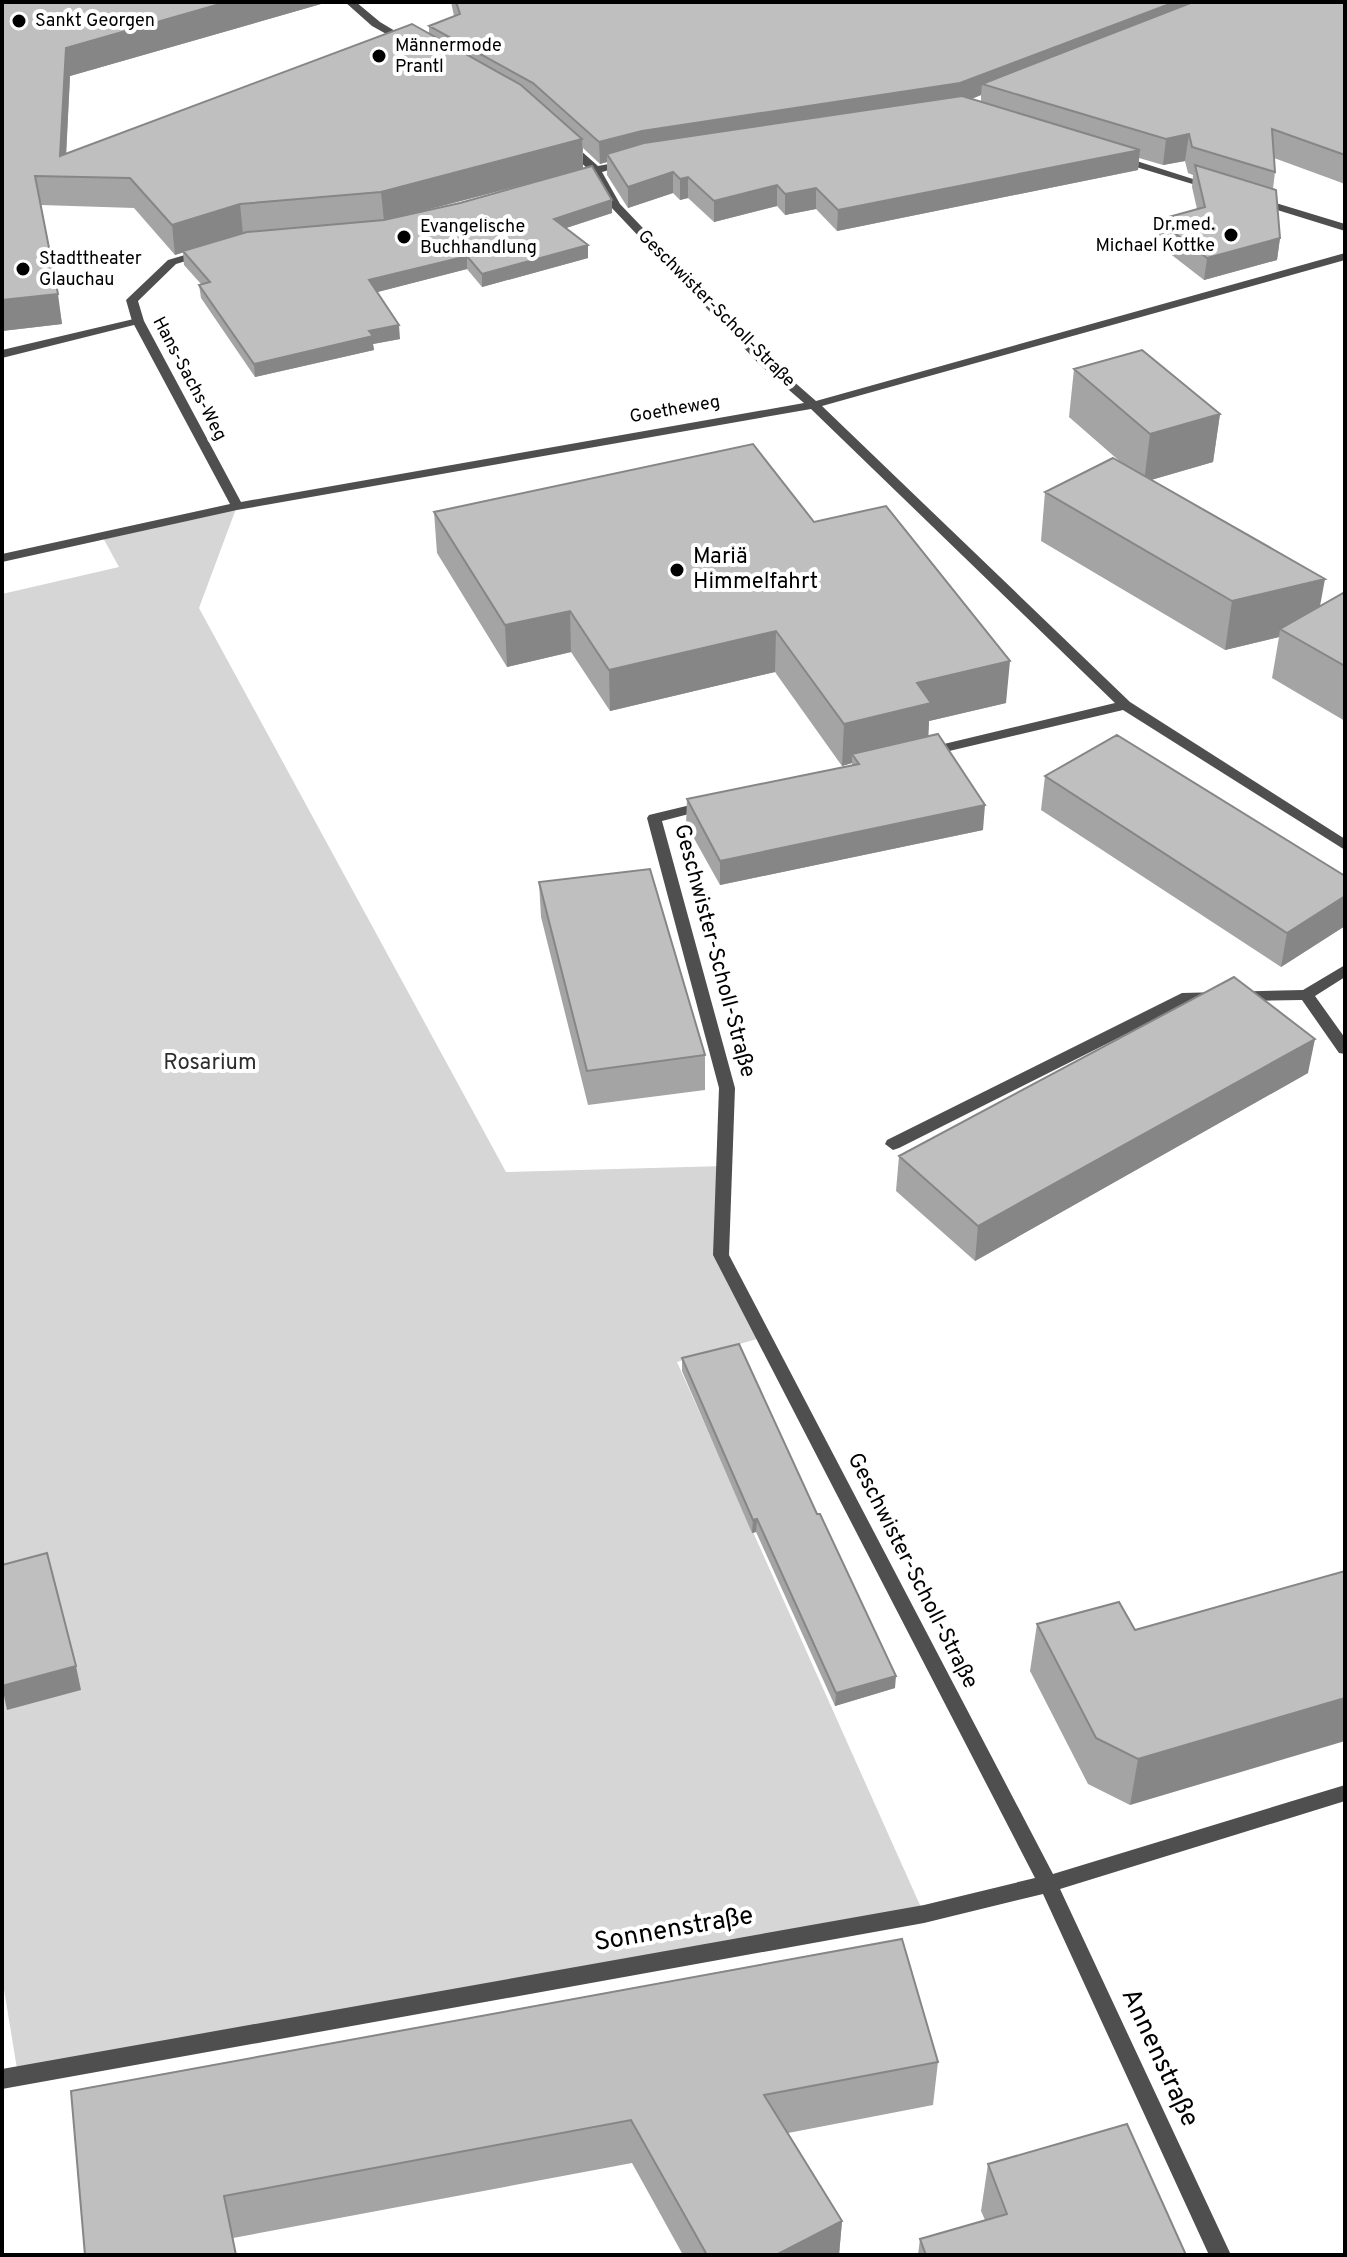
<svg xmlns="http://www.w3.org/2000/svg" width="1347" height="2257" viewBox="0 0 1347 2257" font-family="Overpass,sans-serif">
<style>
.green{fill:#d6d6d6}
.lines{fill:none;stroke-linecap:round;stroke-linejoin:round}
.service{fill:#4f4f4f;fill-rule:evenodd}
.minor{fill:#4f4f4f;fill-rule:evenodd}
.wall{fill:#a4a4a4;fill-rule:evenodd}
.shaded-wall{fill:#868686}
.building{fill:#bfbfbf;stroke:#868686;stroke-width:2}
.poi-dot{fill:#000;stroke:#fff;stroke-width:3}
.labels{text-anchor:middle;dominant-baseline:central;stroke-width:8;stroke-linejoin:round;paint-order:stroke}
.far-poi-label{font-size:18px;fill:#000;stroke:#fff;text-anchor:start}
.far-street-label{font-size:18px;fill:#000;stroke:#fff}
.poi-label{font-size:22px;fill:#000;stroke:#fff;text-anchor:start}
.street-label{font-size:22px;fill:#000;stroke:#fff}
.park-label{font-size:22px;fill:#2d2d2d;stroke:#fff}
.near-street-label{font-size:26px;fill:#000;stroke:#fff}
</style>
<rect width="100%" height="100%" fill="#fff"/>
<path class="green" d="M 237,506 L 199,608 L 506,1172 L 724,1166 L 721,1255 L 764,1337 L 677,1362 L 924,1914 L 18,2075 L 2,1977 L 2,594 L 119,567 L 102,536 Z"/>
<g class="lines">
<path class="service" d="M 138,318 L 142,319 L 142,323 L 2,358 L 2,350 Z
M 1345,965 L 1345,977 L 1315,996 L 1345,1038 L 1345,1054 L 1339,1053 L 1302,1000 L 1190,1002 L 899,1148 L 893,1150 L 885,1144 L 887,1140 L 1182,993 L 1303,990 Z"/>
<path class="minor" d="M 345,2 L 356,2 L 380,22 L 415,43 L 406,45 L 372,26 Z
M 563,142 L 571,142 L 598,166 L 630,160 L 630,164 L 602,172 L 620,204 L 768,359 L 816,401 L 1345,253 L 1345,260 L 822,406 L 1130,702 L 1345,839 L 1345,850 L 1123,710 L 928,756 L 923,755 L 921,752 L 923,749 L 1115,703 L 811,409 L 237,510 L 2,562 L 2,554 L 230,504 L 132,321 L 126,300 L 168,260 L 205,249 L 209,250 L 209,254 L 176,264 L 138,301 L 144,321 L 241,502 L 804,403 L 760,365 L 611,207 L 593,174 L 571,178 L 571,174 L 588,169 L 563,146 Z
M 1113,156 L 1121,156 L 1218,187 L 1209,189 L 1113,160 Z
M 1255,199 L 1263,199 L 1345,224 L 1345,231 L 1255,203 Z
M 707,801 L 714,805 L 712,808 L 662,821 L 735,1088 L 729,1255 L 1053,1874 L 1345,1785 L 1345,1801 L 1060,1889 L 1231,2255 L 1209,2255 L 1043,1894 L 924,1923 L 2,2089 L 2,2069 L 924,1905 L 1035,1878 L 713,1255 L 719,1088 L 647,818 L 649,815 Z"/>
</g>
<path class="wall" d="M 2,2 L 320,2 L 321,4 L 70,76 L 66,154 L 429,34 L 429,26 L 454,16 L 451,2 L 1345,2 L 1345,184 L 1274,158 L 1275,172 L 1273,189 L 1280,238 L 1277,260 L 1204,280 L 1155,242 L 1158,220 L 1197,209 L 1192,187 L 1193,175 L 1188,173 L 1185,161 L 1163,165 L 1139,158 L 1138,170 L 837,231 L 816,209 L 785,215 L 777,206 L 714,222 L 688,198 L 680,200 L 673,193 L 628,208 L 607,175 L 607,162 L 600,164 L 583,148 L 583,168 L 612,200 L 612,213 L 566,228 L 588,245 L 588,258 L 482,287 L 467,269 L 377,292 L 400,339 L 373,344 L 374,350 L 255,377 L 201,298 L 199,285 L 201,284 L 184,265 L 183,252 L 175,255 L 134,208 L 41,205 L 62,324 L 2,331 ZM 981,95 L 981,101 L 972,99 ZM 560,175 L 460,203 L 414,213 L 461,201 Z
M 1074,369 L 1220,414 L 1213,462 L 1151,480 L 1320,606 L 1345,592 L 1345,721 L 1272,678 L 1279,637 L 1225,650 L 1041,541 L 1045,492 L 1124,465 L 1069,417 Z
M 434,512 L 814,522 L 1006,703 L 929,721 L 928,736 L 983,830 L 720,885 L 686,824 L 687,799 L 852,765 L 852,763 L 842,766 L 775,672 L 610,711 L 571,652 L 507,667 L 437,553 Z
M 1045,776 L 1345,876 L 1345,926 L 1281,967 L 1041,810 Z
M 539,882 L 705,1055 L 705,1090 L 588,1105 L 541,917 Z
M 1308,1073 L 975,1261 L 896,1191 L 899,1156 Z
M 682,1358 L 895,1688 L 835,1706 L 756,1532 L 752,1533 L 682,1371 Z
M 1345,1571 L 1130,1805 L 1088,1784 L 1030,1671 L 1037,1624 L 1135,1630 Z
M 938,2062 L 933,2105 L 788,2133 L 842,2221 L 839,2255 L 683,2255 L 632,2163 L 233,2238 L 71,2091 Z
M 988,2164 L 1186,2255 L 918,2255 L 920,2239 L 985,2220 L 981,2211 Z"/>
<path class="shaded-wall" d="M 227,2 L 320,2 L 321,4 L 70,76 L 65,177 L 60,156 L 66,48 Z
M 1175,2 L 1227,2 L 982,84 L 981,95 L 958,104 L 607,154 L 607,162 L 600,164 L 599,142 L 642,131 Z
M 1189,134 L 1185,161 L 1163,165 L 1166,139 Z
M 582,139 L 583,169 L 384,221 L 381,192 Z
M 1140,150 L 1138,170 L 837,231 L 838,210 Z
M 673,172 L 673,193 L 628,208 L 628,187 Z
M 688,177 L 688,198 L 680,200 L 680,179 Z
M 777,185 L 777,206 L 714,222 L 714,201 Z
M 816,188 L 816,209 L 785,215 L 785,194 Z
M 612,200 L 612,213 L 554,232 L 554,219 Z
M 240,204 L 243,234 L 175,255 L 172,225 Z
M 1280,238 L 1277,260 L 1204,280 L 1207,258 Z
M 588,245 L 588,258 L 482,287 L 482,274 Z
M 467,256 L 467,269 L 370,294 L 369,280 Z
M 58,294 L 62,324 L 2,331 L 2,300 Z
M 399,325 L 400,339 L 373,344 L 374,350 L 255,377 L 254,364 L 369,331 Z
M 1220,414 L 1213,462 L 1144,482 L 1150,434 Z
M 1325,579 L 1316,628 L 1280,629 L 1279,637 L 1225,650 L 1232,601 Z
M 570,611 L 571,652 L 507,667 L 505,625 Z
M 776,631 L 775,672 L 610,711 L 609,670 Z
M 1010,661 L 1006,703 L 929,721 L 928,745 L 852,754 L 852,763 L 842,766 L 844,724 L 917,683 Z
M 985,805 L 983,830 L 720,885 L 720,861 Z
M 1345,896 L 1345,926 L 1281,967 L 1287,933 Z
M 1315,1039 L 1308,1073 L 975,1261 L 978,1226 Z
M 757,1519 L 756,1532 L 752,1533 L 753,1520 Z
M 76,1666 L 81,1690 L 7,1710 L 2,1686 Z
M 896,1676 L 895,1688 L 835,1706 L 836,1693 Z
M 1345,1698 L 1345,1741 L 1130,1805 L 1138,1759 Z
M 842,2221 L 839,2255 L 776,2255 Z"/>
<path class="building" d="M 2,2 L 227,2 L 66,48 L 60,156 L 412,24 L 521,85 L 582,139 L 381,192 L 240,204 L 172,225 L 130,178 L 35,176 L 58,294 L 2,300 Z
M 456,2 L 1175,2 L 960,83 L 642,131 L 599,142 L 533,83 L 429,26 L 460,14 Z
M 1193,2 L 1345,2 L 1345,155 L 1272,129 L 1275,172 L 1192,147 L 1189,134 L 1166,139 L 982,84 Z
M 962,96 L 1140,150 L 838,210 L 816,188 L 785,194 L 777,185 L 714,201 L 688,177 L 680,179 L 673,172 L 628,187 L 607,154 L 644,143 Z
M 1195,165 L 1276,190 L 1280,238 L 1207,258 L 1158,220 L 1205,207 Z
M 592,166 L 612,200 L 554,219 L 588,245 L 482,274 L 467,256 L 369,280 L 399,325 L 369,331 L 373,336 L 254,364 L 199,285 L 210,282 L 183,251 L 247,232 L 384,220 L 460,203 Z
M 1142,350 L 1220,414 L 1150,434 L 1074,369 Z
M 753,444 L 814,522 L 886,506 L 1010,661 L 917,683 L 931,703 L 844,724 L 776,631 L 609,670 L 570,611 L 505,625 L 434,512 Z
M 1113,458 L 1325,579 L 1232,601 L 1045,492 Z
M 1345,592 L 1345,666 L 1280,629 Z
M 938,734 L 985,805 L 720,861 L 687,799 L 859,764 L 852,754 Z
M 1117,735 L 1345,876 L 1345,896 L 1287,933 L 1045,776 Z
M 650,869 L 705,1055 L 587,1071 L 539,882 Z
M 1234,977 L 1315,1039 L 978,1226 L 899,1156 Z
M 739,1344 L 817,1514 L 820,1514 L 896,1676 L 836,1693 L 757,1519 L 753,1520 L 682,1358 Z
M 47,1553 L 76,1666 L 2,1686 L 2,1565 Z
M 1345,1571 L 1345,1698 L 1138,1759 L 1096,1738 L 1037,1624 L 1119,1602 L 1135,1630 Z
M 902,1939 L 938,2062 L 764,2095 L 842,2221 L 776,2255 L 707,2255 L 631,2120 L 224,2196 L 236,2255 L 85,2255 L 71,2091 Z
M 1127,2124 L 1186,2255 L 926,2255 L 920,2239 L 1007,2214 L 988,2164 Z"/>
<g class="poi-dot">
<circle cx="19" cy="21" r="8"/>
<circle cx="379" cy="56" r="8"/>
<circle cx="1231" cy="235" r="8"/>
<circle cx="404" cy="237" r="8"/>
<circle cx="23" cy="269" r="8"/>
<circle cx="677" cy="570" r="8"/>
</g>
<g class="labels">
<g class="far-poi-label">
<text x="35" y="21">Sankt Georgen</text>
<text x="395" y="46">Männermode<tspan x="395" dy="21">Prantl</tspan></text>
<text x="1215" y="225" text-anchor="end">Dr.med.<tspan x="1215" dy="21">Michael Kottke</tspan></text>
<text x="420" y="227">Evangelische<tspan x="420" dy="21">Buchhandlung</tspan></text>
<text x="39" y="259">Stadttheater<tspan x="39" dy="21">Glauchau</tspan></text>
</g>
<g class="far-street-label">
<text transform="translate(716 309) rotate(45)">Geschwister-Scholl-Straße</text>
<text transform="translate(189 379) rotate(62)">Hans-Sachs-Weg</text>
<text transform="translate(675 410) rotate(-10)">Goetheweg</text>
</g>
<g class="poi-label">
<text x="693" y="557">Mariä<tspan x="693" dy="25">Himmelfahrt</tspan></text>
</g>
<g class="street-label">
<text transform="translate(714 951) rotate(75)">Geschwister-Scholl-Straße</text>
<text transform="translate(912 1571) rotate(63)">Geschwister-Scholl-Straße</text>
</g>
<g class="park-label">
<text x="210" y="1063">Rosarium</text>
</g>
<g class="near-street-label">
<text transform="translate(674 1930) rotate(-10)">Sonnenstraße</text>
<text transform="translate(1159 2058) rotate(65)">Annenstraße</text>
</g>
</g>
<rect width="1347" height="2257" fill="none" stroke="#000000" stroke-width="8"/>
</svg>
